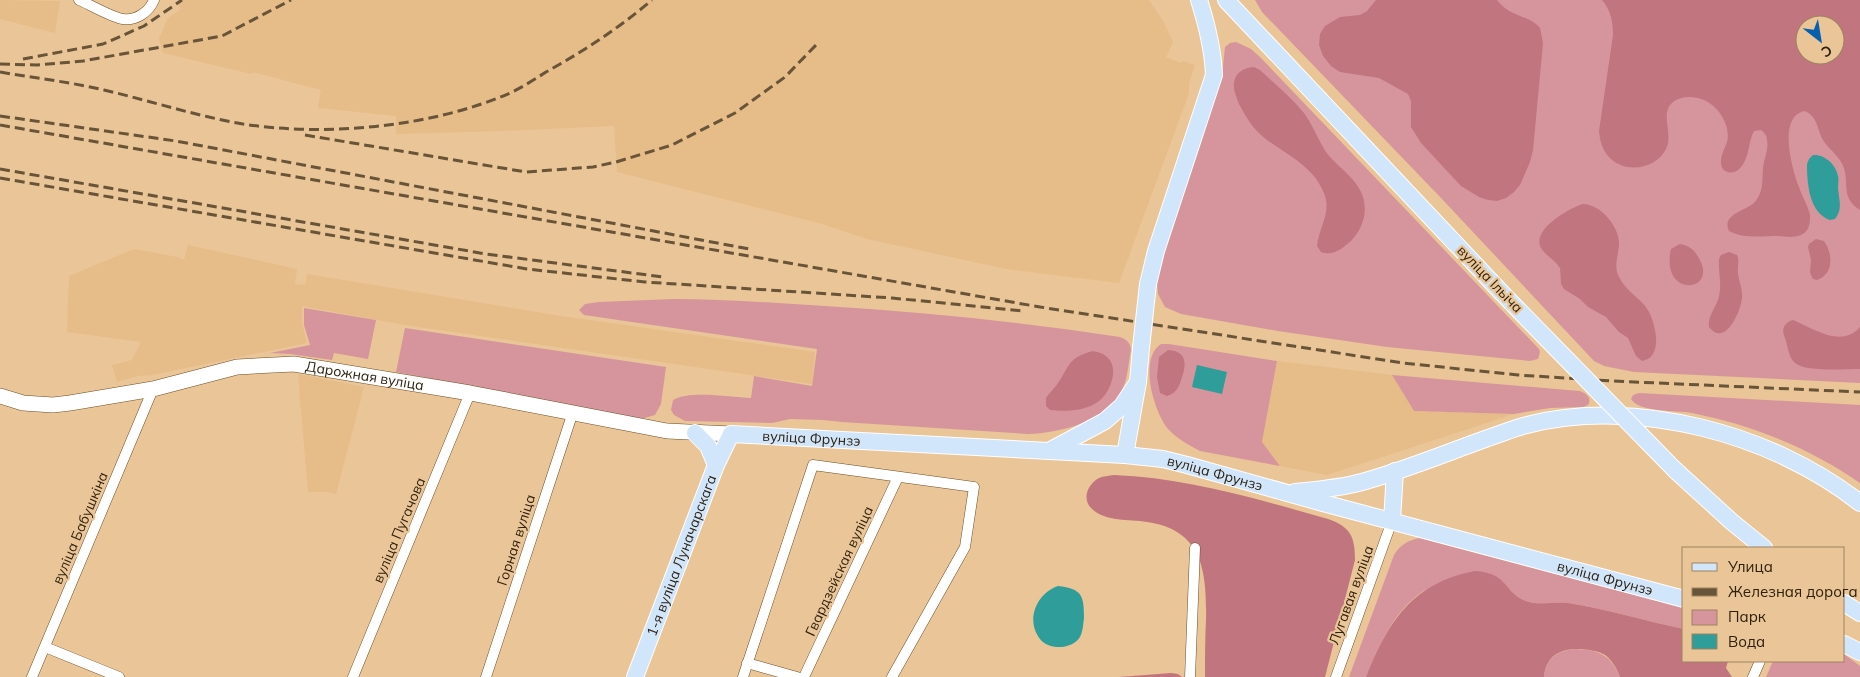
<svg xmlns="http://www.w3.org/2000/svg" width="1860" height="677" viewBox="0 0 1860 677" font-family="Mulish,sans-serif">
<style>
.built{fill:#e6bc88}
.green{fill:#d6959c;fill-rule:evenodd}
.forest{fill:#c1757e;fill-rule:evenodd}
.water{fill:#2f9d9a}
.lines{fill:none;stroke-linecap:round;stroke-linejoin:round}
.street-casing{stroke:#6e4e23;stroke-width:11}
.secondary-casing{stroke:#6e4e23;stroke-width:16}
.primary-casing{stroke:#fff;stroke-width:18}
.street{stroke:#fff;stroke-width:10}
.secondary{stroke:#fff;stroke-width:15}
.primary{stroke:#d1e5fb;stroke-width:16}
.rail{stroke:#685438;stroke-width:3;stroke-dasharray:10 5;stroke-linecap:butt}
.primary-bridge-casing{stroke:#fff;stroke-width:18;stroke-linecap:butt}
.primary-bridge{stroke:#d1e5fb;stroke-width:16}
.labels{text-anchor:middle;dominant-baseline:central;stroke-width:4.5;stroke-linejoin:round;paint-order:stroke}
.street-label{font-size:14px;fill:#2d200d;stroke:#eac597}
</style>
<rect width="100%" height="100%" fill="#eac597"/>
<path class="built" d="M 0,0 L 60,1 L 55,33 L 0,19 Z
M 178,0 L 1149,0 L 1163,21 L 1173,42 L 1166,57 L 1181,63 L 1183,61 L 1195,65 L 1189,83 L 1189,93 L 1119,283 L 1007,269 L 867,239 L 822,224 L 617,172 L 614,126 L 503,131 L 396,134 L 396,116 L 318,108 L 321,90 L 253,72 L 252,74 L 163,53 L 159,39 L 168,18 L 180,10 Z
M 188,245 L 297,269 L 295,284 L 305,285 L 307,274 L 561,316 L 815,352 L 812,384 L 405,325 L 302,306 L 302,324 L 307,343 L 152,375 L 137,376 L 117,382 L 112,365 L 132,360 L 141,342 L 67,332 L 69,276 L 134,249 L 177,257 L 184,260 Z
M 1277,361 L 1392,375 L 1414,411 L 1514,414 L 1327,475 L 1280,466 L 1262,442 Z
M 298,374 L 364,387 L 336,494 L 327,492 L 308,492 Z"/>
<path class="green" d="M 1255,0 L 1860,0 L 1860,383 L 1634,372 L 1604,366 L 1594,361 L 1442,199 L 1262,12 ZM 1805,25 L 1835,25 L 1835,55 L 1805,55 Z
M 1236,42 L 1251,49 L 1260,57 L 1539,349 L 1540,352 L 1538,359 L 1530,361 L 1387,347 L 1278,331 L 1181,314 L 1165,307 L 1158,294 L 1157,284 L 1158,275 L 1174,220 L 1222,76 L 1225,47 L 1230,43 Z
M 673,299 C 724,299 775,303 825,306 C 924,312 1022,322 1120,337 C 1127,340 1130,342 1131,350 C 1128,364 1128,380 1121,392 C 1106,422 1059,433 1028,434 L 842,422 L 823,420 L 790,419 L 772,423 L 685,421 L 674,415 L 671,410 L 673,400 C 689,390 731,397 751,398 L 754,376 L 812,386 L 817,349 L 584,315 L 579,310 L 585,304 L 599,302 Z
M 304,308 L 376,320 L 368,359 L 334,353 L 332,360 L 290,354 L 270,353 L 310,345 L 304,325 Z
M 405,328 L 666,367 L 661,404 L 655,415 L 641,419 L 396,372 Z
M 1161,344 L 1169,344 L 1277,361 L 1262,442 L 1280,466 L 1200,451 C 1189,445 1177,439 1168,429 C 1154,412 1138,359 1161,344 Z
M 1392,375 L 1580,391 C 1587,394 1592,398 1588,405 L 1583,407 L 1550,408 L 1514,414 L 1414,411 Z
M 1639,393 L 1860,405 L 1860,483 C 1810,448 1752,425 1692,413 C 1676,410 1640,413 1631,399 L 1633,395 Z
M 1419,538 L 1684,608 L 1684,629 C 1645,621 1607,609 1568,603 C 1554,601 1540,606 1526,601 C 1510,595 1504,577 1487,573 C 1475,570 1465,575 1454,579 C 1444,583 1431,586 1422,592 C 1394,611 1378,647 1366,677 L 1349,677 L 1394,555 C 1400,545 1407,541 1419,538 Z
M 1575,649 C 1599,650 1610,654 1620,677 L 1544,677 C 1546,658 1557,651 1575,649 Z
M 1844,654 L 1860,666 L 1860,677 L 1766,677 L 1773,661 L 1844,661 Z"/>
<path class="forest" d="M 1376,0 L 1497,0 C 1512,19 1528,14 1540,28 L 1543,43 L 1533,150 L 1530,162 L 1520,185 L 1514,192 L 1506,198 L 1497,201 L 1488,200 L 1479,197 L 1461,186 L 1421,143 L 1411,127 L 1411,101 L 1408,94 L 1379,78 L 1340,72 L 1331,66 L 1323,56 L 1319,45 L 1320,34 L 1325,26 L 1340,17 L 1360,15 L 1367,11 Z
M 1602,0 L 1860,0 L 1860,210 C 1841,198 1849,185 1844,168 C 1840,156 1829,150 1823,140 C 1817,129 1818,117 1805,111 C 1777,116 1792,169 1799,187 C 1802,196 1808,206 1810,215 C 1810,220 1810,226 1807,230 C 1801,239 1788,237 1778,236 C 1763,236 1743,239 1729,231 C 1721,214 1746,211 1755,202 C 1764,191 1762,180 1763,168 C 1764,159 1769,149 1767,140 C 1767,136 1765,133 1761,130 L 1754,131 C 1748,142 1750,156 1741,167 C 1734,176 1720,174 1721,161 C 1721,155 1725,148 1727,142 C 1731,127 1720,108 1706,101 C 1696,96 1682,95 1673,102 C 1659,114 1674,133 1666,149 C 1656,169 1626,174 1610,158 C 1602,150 1600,141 1599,131 L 1613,35 C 1613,21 1611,11 1602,0 ZM 1805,25 L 1835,25 L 1835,55 L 1805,55 Z
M 1254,67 L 1260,70 C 1275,84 1291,97 1304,113 C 1313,125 1318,140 1326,152 C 1334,163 1345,170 1353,180 C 1370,199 1368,223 1351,241 C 1342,249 1333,256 1321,252 L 1317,246 C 1319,226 1333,211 1323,191 C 1320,185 1317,179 1313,175 C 1298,158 1277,149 1261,135 C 1251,126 1245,115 1239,104 C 1236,96 1233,90 1234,82 C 1236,72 1244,68 1254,67 Z
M 1583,204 C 1600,204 1619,226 1619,243 C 1619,255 1613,266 1619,277 C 1631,300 1649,297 1655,330 C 1656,336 1657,342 1655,349 C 1653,356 1650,359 1642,361 L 1636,356 L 1628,338 L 1619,332 L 1606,317 L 1588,307 L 1580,299 L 1564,289 L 1561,284 L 1560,268 C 1555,260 1546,256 1541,248 C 1531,230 1569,208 1583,204 Z
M 1816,239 L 1824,241 C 1833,254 1834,274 1817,280 L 1813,279 L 1810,273 L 1811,260 L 1808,247 L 1809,244 Z
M 1680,244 C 1691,246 1695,251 1700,260 C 1717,293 1660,298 1671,249 Z
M 1729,252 L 1737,255 C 1740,261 1737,267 1738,274 C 1739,282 1743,290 1742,298 C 1741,311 1725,348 1709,327 C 1707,316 1717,307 1719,296 C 1722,284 1718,271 1719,259 L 1721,255 Z
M 1793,320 C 1813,328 1841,349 1860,327 L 1860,369 C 1845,369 1805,372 1795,363 C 1788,357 1788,346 1785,338 C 1781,329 1784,323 1793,320 Z
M 1168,350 C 1184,351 1187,360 1183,374 C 1180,384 1178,393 1167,396 L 1160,393 L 1157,377 L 1159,357 Z
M 1093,351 C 1097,352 1103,353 1107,357 C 1120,368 1110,393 1099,401 C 1086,411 1066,412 1050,410 L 1046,406 L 1046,398 C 1049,393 1053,390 1056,386 C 1070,367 1066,358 1093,351 Z
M 1114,475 C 1188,478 1257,499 1328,519 C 1351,527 1355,537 1355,560 L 1325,677 L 1205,677 C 1205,658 1205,639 1206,620 C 1207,572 1203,530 1147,522 C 1129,519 1106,522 1092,509 C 1081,499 1088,484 1099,478 C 1103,476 1109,476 1114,475 Z
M 1475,571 C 1509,573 1503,592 1526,601 C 1539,606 1554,601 1568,603 C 1607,609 1645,621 1684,629 L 1684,661 L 1728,661 L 1726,668 L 1732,677 L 1620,677 C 1617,669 1612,660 1605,655 C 1599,651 1589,650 1582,649 C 1561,648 1546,655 1544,677 L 1366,677 C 1388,622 1412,583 1475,571 Z
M 1171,673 L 1178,674 L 1182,677 L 1119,677 Z"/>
<path class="water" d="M 1813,155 C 1825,154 1836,165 1838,176 C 1839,180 1838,184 1838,188 C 1839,200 1843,209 1835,219 L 1830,220 C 1809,213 1807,183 1807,164 L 1809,159 Z
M 1197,365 L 1227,372 L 1222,394 L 1192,387 Z
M 1058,586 C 1082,589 1084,595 1084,618 C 1083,625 1083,631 1080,637 C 1073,649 1049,651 1040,639 C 1025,620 1037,593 1058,586 Z"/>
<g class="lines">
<g class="street-casing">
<path id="street" d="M 79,0 C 89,4 113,18 123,19 C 136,21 149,12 154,0
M 45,647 L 119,677
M 747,663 L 797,677
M 32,677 L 153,389
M 353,677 L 470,393
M 486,677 L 573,412
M 743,677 L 813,465 L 974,487 L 965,547 L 892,677
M 804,677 L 898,477
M 1190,677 L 1195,548
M 1336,677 L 1392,521
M 1753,677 L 1760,661"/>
</g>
<g class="secondary-casing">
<g id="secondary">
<path id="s1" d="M 0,396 L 23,403 L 53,405 L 70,403 L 153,389 L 237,367 L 294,364 L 470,393 L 667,431 L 731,434"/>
</g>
</g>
<g class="primary-casing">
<g id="primary">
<path d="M 1226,0 L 1501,292"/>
<path d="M 1148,284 L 1156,251 L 1214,75 C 1213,49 1207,25 1199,0"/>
<path d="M 695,433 L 708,446 L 716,465"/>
<path d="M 1049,451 L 1105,421 L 1122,406 L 1138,382"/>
<path d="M 1125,455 L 1138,382 L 1141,348"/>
<path d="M 1675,470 L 1732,522 L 1764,548"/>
<path d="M 1295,492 C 1317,490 1341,488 1362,482 C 1405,470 1446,453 1488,438 C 1501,434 1514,428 1527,425 C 1636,397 1773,434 1860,503"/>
<path d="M 1392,521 L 1395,471"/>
<path d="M 1844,603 L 1860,613"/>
<path d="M 1844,644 L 1860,652"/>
<path id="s2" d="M 635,677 L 716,465 L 731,434 L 1125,455 L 1163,459 L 1187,465 L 1323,503 L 1684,599"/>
</g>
</g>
<use href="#street" class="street"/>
<use href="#secondary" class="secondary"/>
<use href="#primary" class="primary"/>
<path class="rail" d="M 23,59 L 103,44 L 144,26 L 182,0
M 0,64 L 37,65 L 83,61 L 222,36 L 291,0
M 0,72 C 35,78 70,82 104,90 C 151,101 196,116 243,124 C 327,137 432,127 510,93 C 523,87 535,79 546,72 C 584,51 619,28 652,0
M 0,116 L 176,141 L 749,249
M 0,125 L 1040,307 L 1403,363 L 1518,375 L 1612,381 L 1860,392
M 305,135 L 526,172 L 593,167 L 616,162 L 672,145 L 735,113 L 785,77 L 818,43
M 0,169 L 486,254 L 663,277
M 0,178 L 527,269 L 645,282 L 892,298 L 1023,311"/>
<g class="primary-bridge-casing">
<path id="primary-bridge" d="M 1501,292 L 1675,470
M 1141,348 L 1148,284"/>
</g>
<use href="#primary-bridge" class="primary-bridge"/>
</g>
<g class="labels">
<g class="street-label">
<text transform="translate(1490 279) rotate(46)">вуліца Ільіча</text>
<text stroke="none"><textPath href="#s1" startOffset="371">Дарожная вуліца</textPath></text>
<text stroke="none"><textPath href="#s2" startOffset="342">вуліца Фрунзэ</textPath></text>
<text stroke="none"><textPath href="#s2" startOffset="748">вуліца Фрунзэ</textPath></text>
<text transform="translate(80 528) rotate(-67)">вуліца Бабушкіна</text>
<text transform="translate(399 530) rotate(-67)">вуліца Пугачова</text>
<text transform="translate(516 540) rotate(-72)">Горная вуліца</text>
<text stroke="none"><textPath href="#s2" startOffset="130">1-я вуліца Луначарскага</textPath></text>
<text transform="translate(839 571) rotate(-65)">Гвардзейская вуліца</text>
<text stroke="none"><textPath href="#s2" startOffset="1152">вуліца Фрунзэ</textPath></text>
<text transform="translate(1351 595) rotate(-70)">Лугавая вуліца</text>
</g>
</g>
<rect x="1682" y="547" width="162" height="115" fill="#eac597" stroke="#9e8360"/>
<rect x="1692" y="563" width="25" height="8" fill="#d1e5fb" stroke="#9e8360"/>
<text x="1728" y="572" font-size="15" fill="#2d200d">Улица</text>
<rect x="1692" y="588" width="25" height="8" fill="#685438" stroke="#9e8360"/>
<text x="1728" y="597" font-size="15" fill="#2d200d">Железная дорога</text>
<rect x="1692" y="610" width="25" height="15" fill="#d6959c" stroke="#9e8360"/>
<text x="1728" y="622" font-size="15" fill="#2d200d">Парк</text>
<rect x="1692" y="634" width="25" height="15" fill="#2f9d9a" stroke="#9e8360"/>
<text x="1728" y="647" font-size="15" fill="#2d200d">Вода</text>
<g transform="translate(1820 40) rotate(149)"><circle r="24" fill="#eac597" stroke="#9e8360"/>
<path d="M0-4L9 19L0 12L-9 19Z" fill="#0760ae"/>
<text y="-8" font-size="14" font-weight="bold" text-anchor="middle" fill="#2d200d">С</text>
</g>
</svg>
